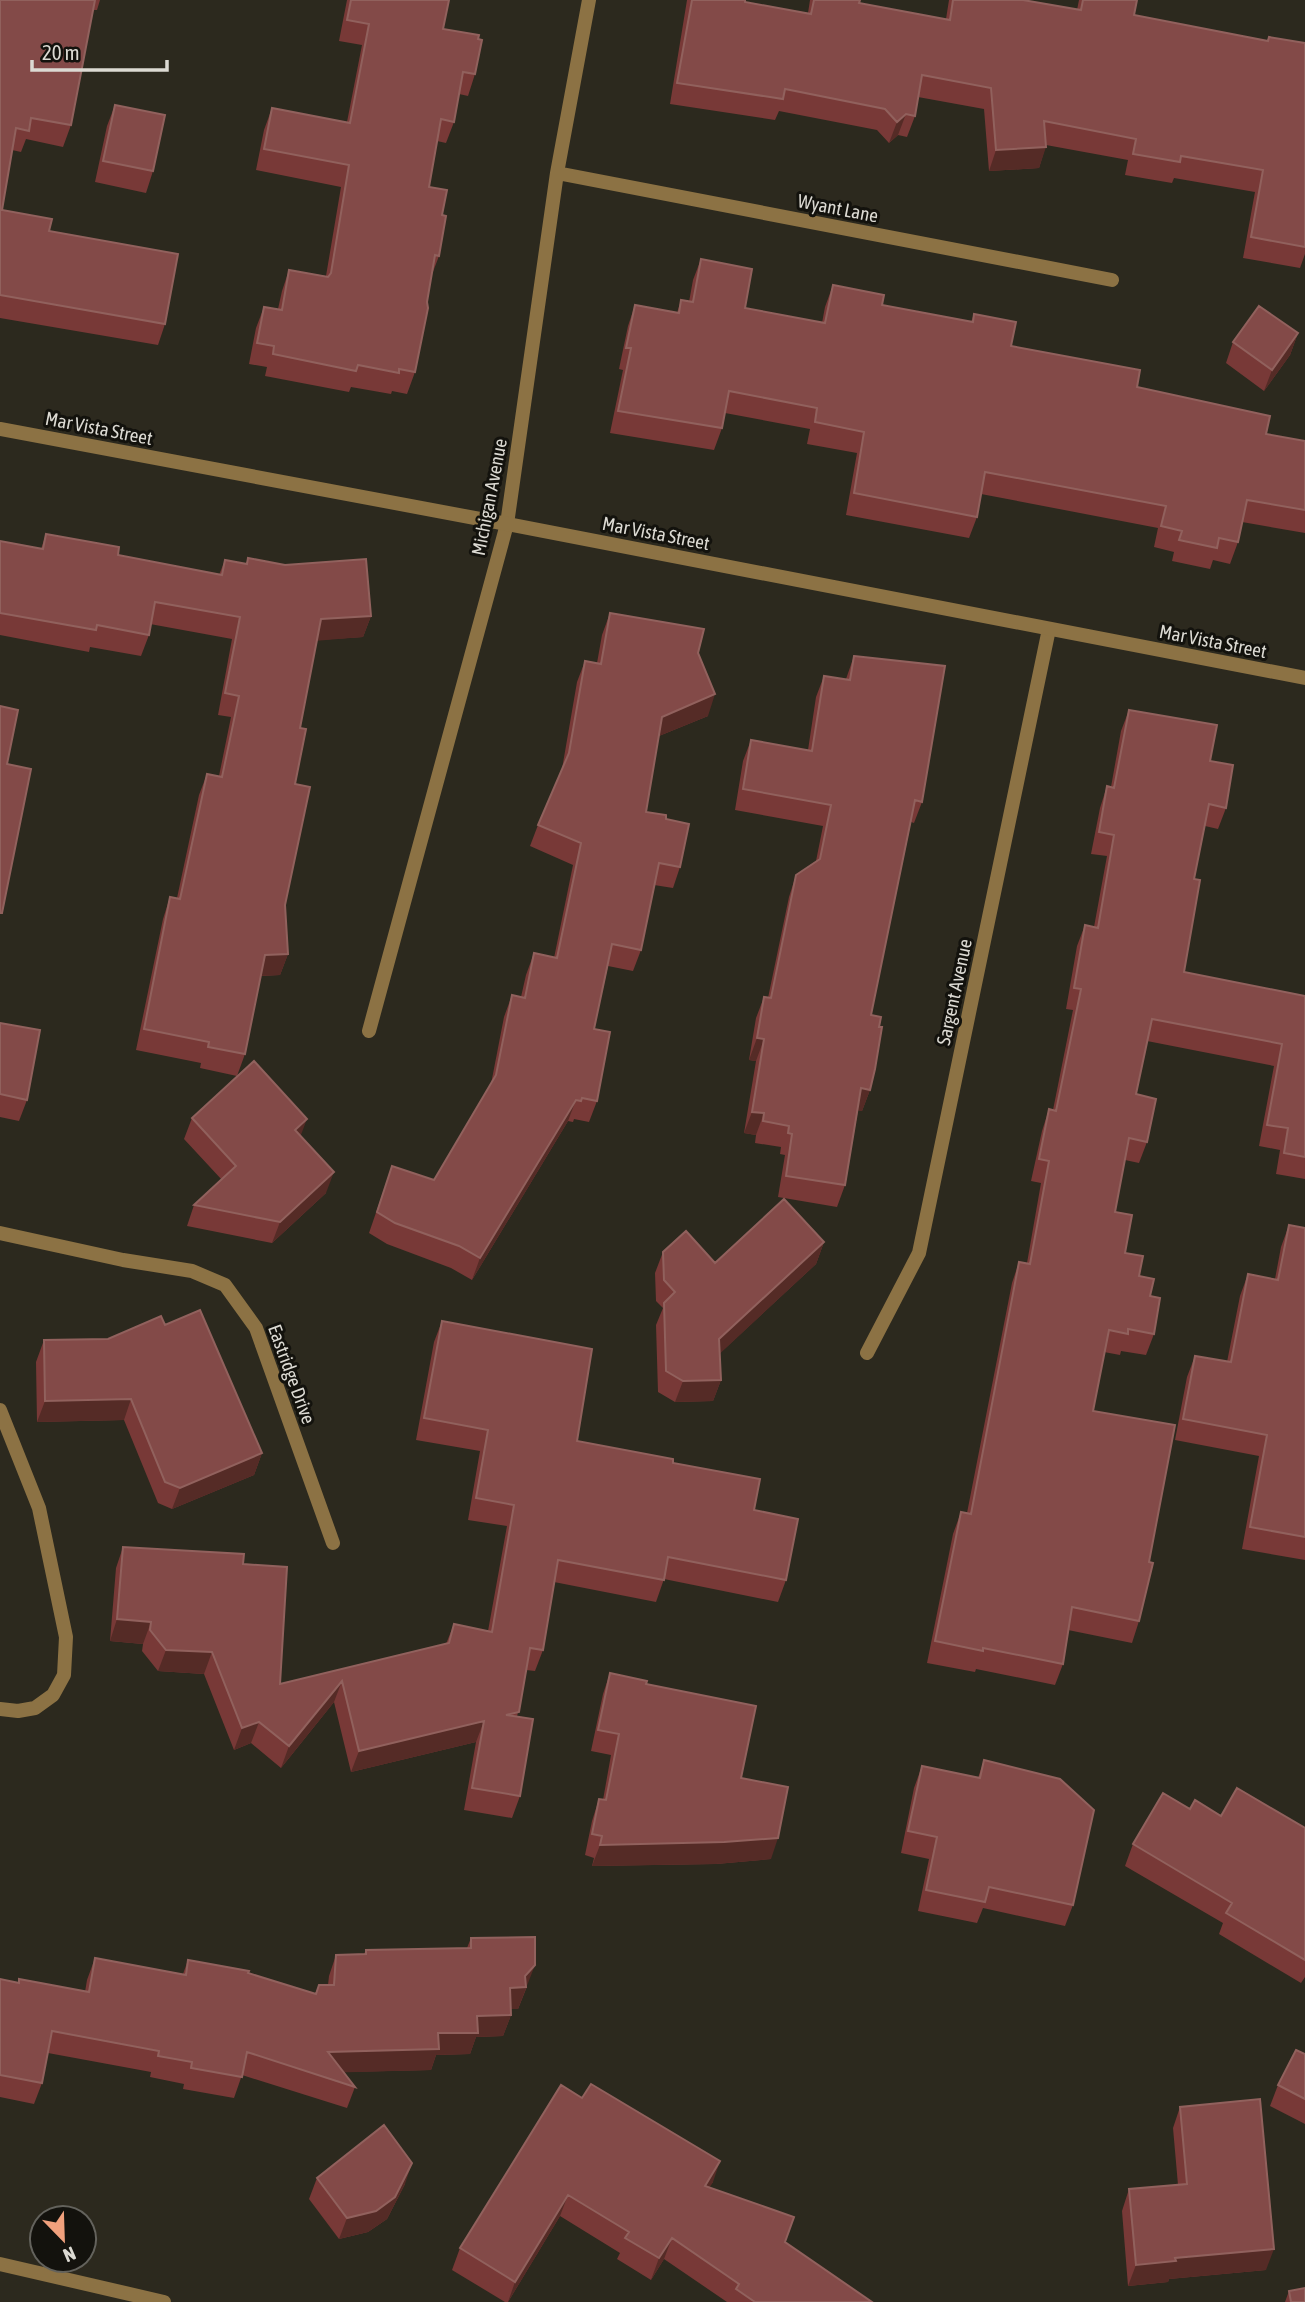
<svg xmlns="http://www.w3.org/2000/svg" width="1305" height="2302" viewBox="0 0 1305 2302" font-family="'Asap Condensed',sans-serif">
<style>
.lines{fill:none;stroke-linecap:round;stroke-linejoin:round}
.minor{stroke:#8c7244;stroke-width:14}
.tertiary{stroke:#8c7244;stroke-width:14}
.wall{fill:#783937}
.shaded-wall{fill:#552b26}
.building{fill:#834a48;stroke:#91615d;stroke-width:2}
.labels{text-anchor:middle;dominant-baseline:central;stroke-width:6;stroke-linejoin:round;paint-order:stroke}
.street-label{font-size:19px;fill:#dcdad3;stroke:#13120d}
</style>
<rect width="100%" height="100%" fill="#2c291e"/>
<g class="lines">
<path class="minor" d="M 557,173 L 1112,280
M 369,1031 L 507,524 L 557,173 L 589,0
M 0,1233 L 123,1260 L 192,1271 L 225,1285 L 256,1328 L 333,1543
M 867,1353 L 919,1253 L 1049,629
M 0,1410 L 39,1508 L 66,1637 L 64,1675 L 53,1695 L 35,1708 L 18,1711 L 0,1709
M 0,2264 L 164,2302"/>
<path class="tertiary" d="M 0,429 L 507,524 L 1305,678"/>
</g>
<path class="wall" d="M 0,0 L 100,0 L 97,10 L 93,10 L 71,125 L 63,147 L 26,139 L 21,152 L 12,150 L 2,210 L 49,231 L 165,324 L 158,345 L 0,318 Z
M 347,0 L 449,0 L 443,29 L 478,39 L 475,74 L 468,96 L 459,94 L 454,122 L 446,143 L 437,141 L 429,187 L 442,215 L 439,256 L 431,277 L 415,372 L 407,394 L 392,391 L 391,394 L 351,387 L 349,392 L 265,376 L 267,367 L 249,364 L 256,328 L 264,307 L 278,309 L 282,291 L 289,270 L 326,276 L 341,187 L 256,170 L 264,130 L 272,108 L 347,122 L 362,45 L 339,41 Z
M 687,0 L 745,0 L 745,2 L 808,13 L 810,0 L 860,0 L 859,3 L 946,19 L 949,0 L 1023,0 L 1077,10 L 1079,0 L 1137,0 L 1134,15 L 1267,41 L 1269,37 L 1305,43 L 1305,254 L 1300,268 L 1243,258 L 1255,192 L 1174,178 L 1172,183 L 1125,175 L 1128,160 L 1046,145 L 1039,168 L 989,171 L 984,109 L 918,97 L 915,116 L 907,137 L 898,135 L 889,143 L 877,130 L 779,111 L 775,120 L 670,104 Z
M 115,105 L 153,171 L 146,193 L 95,182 L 107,126 Z
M 701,259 L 745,308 L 822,323 L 825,307 L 833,285 L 882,305 L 971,322 L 974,314 L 1011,346 L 1137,387 L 1266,434 L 1305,441 L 1305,533 L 1242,522 L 1238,542 L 1230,564 L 1213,560 L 1210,569 L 1172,561 L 1174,552 L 1154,547 L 1158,528 L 981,494 L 977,517 L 969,538 L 846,515 L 857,453 L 807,444 L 810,429 L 725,413 L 722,428 L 714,450 L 610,433 L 623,370 L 619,369 L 628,326 L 635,305 L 677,313 L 681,300 L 689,302 L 693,280 Z
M 1298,333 L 1290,355 L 1264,391 L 1226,363 L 1233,342 Z
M 46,534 L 118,555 L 219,575 L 225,560 L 246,564 L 248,558 L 371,616 L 363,637 L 317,640 L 300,728 L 295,784 L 285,905 L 288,954 L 280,975 L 260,976 L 245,1054 L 237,1076 L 200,1068 L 201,1063 L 136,1050 L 163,919 L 170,897 L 177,898 L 199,795 L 207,774 L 219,776 L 231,717 L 218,715 L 232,639 L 150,624 L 149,635 L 141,656 L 90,647 L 89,652 L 0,635 L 0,541 L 41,549 Z
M 610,613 L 698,653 L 708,716 L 659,736 L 646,812 L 666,819 L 680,867 L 673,888 L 654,885 L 641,950 L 633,971 L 608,966 L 594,1029 L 597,1101 L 589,1122 L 574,1119 L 573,1122 L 568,1121 L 472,1280 L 451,1268 L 387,1244 L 369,1233 L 392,1166 L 434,1180 L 491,1084 L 504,1017 L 512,995 L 521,997 L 526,975 L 534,953 L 554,958 L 573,865 L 530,846 L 538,825 L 562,769 L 577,682 L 585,661 L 597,663 L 602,635 Z
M 854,656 L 922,802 L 914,823 L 911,822 L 871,1015 L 870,1090 L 862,1111 L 858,1110 L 845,1185 L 837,1207 L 778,1197 L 785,1155 L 780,1154 L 781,1147 L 755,1143 L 756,1135 L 744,1133 L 756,1061 L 749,1060 L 756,1018 L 764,997 L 768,998 L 789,897 L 796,875 L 816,861 L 823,826 L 735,810 L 743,761 L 751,740 L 808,750 L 816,697 L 824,676 L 846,679 Z
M 1129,710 L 1210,761 L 1226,808 L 1218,829 L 1205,826 L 1194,879 L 1184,972 L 1305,996 L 1305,1179 L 1276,1174 L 1280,1150 L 1259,1146 L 1274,1066 L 1147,1041 L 1136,1094 L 1147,1142 L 1139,1163 L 1125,1160 L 1115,1212 L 1125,1253 L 1150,1296 L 1154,1334 L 1146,1355 L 1121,1351 L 1120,1355 L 1104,1352 L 1093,1411 L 1149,1562 L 1139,1621 L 1132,1643 L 1068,1630 L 1063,1664 L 1055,1685 L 976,1669 L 975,1672 L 927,1663 L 953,1534 L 961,1512 L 967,1513 L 1012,1283 L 1019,1262 L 1027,1263 L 1041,1183 L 1031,1181 L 1042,1131 L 1049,1109 L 1053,1110 L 1073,1010 L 1066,1009 L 1077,946 L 1085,925 L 1094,927 L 1107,856 L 1091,854 L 1100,808 L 1107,786 L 1111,787 L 1121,731 Z
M 0,1023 L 27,1100 L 19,1121 L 0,1117 Z
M 192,1118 L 301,1136 L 326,1193 L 272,1243 L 187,1226 L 194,1205 L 222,1180 L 184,1139 Z
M 1289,1225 L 1305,1228 L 1305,1560 L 1242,1549 L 1259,1456 L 1175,1440 L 1187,1377 L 1195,1356 L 1227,1362 L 1240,1296 L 1248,1274 L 1275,1279 L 1281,1247 Z
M 824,1242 L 816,1264 L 720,1353 L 721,1380 L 713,1401 L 675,1402 L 658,1392 L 656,1325 L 663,1308 L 656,1301 L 655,1273 L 663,1252 L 715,1263 Z
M 442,1321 L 577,1441 L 673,1463 L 754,1510 L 786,1580 L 778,1602 L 664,1579 L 656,1602 L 554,1582 L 543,1650 L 535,1671 L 526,1670 L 517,1717 L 520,1796 L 512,1818 L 464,1810 L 476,1742 L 351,1772 L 334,1702 L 281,1768 L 251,1743 L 234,1750 L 204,1674 L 158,1671 L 142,1651 L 143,1644 L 110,1641 L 116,1568 L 123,1547 L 243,1564 L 280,1684 L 446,1644 L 454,1624 L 488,1631 L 507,1526 L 468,1520 L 480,1451 L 416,1440 L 434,1342 Z
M 165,1325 L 262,1453 L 254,1475 L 172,1509 L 158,1503 L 124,1420 L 37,1422 L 36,1362 L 44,1340 L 108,1339 Z
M 610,1673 L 646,1684 L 741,1778 L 771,1859 L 716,1864 L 592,1866 L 594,1858 L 585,1855 L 592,1821 L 599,1799 L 603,1800 L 611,1755 L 591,1751 L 603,1694 Z
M 984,1760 L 1073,1905 L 1065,1926 L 983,1908 L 977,1923 L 918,1911 L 929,1859 L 901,1853 L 914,1788 L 922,1766 L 978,1778 Z
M 1190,1809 L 1221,1816 L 1305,1828 L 1305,1977 L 1301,1983 L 1219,1934 L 1223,1923 L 1125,1866 L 1133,1844 Z
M 471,1938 L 527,1987 L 526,1989 L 518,2009 L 511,2009 L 511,2015 L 503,2036 L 476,2037 L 470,2054 L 436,2055 L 431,2070 L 344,2072 L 355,2087 L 347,2108 L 242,2075 L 234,2098 L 183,2089 L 184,2084 L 150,2077 L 151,2072 L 48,2053 L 42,2083 L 34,2104 L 0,2097 L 0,1979 L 18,1983 L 19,1979 L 85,1992 L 87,1980 L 95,1958 L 183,1974 L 188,1960 L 248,1973 L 315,1994 L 319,1985 L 328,1985 L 329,1976 L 336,1955 L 364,1954 L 366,1950 L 467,1948 Z
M 1305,2054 L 1305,2124 L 1270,2106 L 1278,2085 Z
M 582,2098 L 713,2182 L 709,2187 L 785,2242 L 872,2302 L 727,2302 L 664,2259 L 651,2280 L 617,2259 L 620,2253 L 560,2216 L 508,2302 L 505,2302 L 452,2270 L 460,2248 Z
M 1180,2107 L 1266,2270 L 1169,2279 L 1168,2282 L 1128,2286 L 1122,2211 L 1129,2189 L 1178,2185 L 1173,2128 Z
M 317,2178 L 405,2184 L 387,2219 L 368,2232 L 339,2239 L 309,2199 Z
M 1289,2291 L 1305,2302 L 1285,2302 Z"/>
<path class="shaded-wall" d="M 906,114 L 898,135 L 889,143 L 897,122 Z
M 1046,147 L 1039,168 L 989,171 L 996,150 Z
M 1298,333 L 1290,355 L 1264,391 L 1272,370 Z
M 371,616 L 363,637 L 314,641 L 321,619 Z
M 715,694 L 708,716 L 654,738 L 662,717 Z
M 288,954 L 280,975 L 257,976 L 265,955 Z
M 757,1038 L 764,1039 L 756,1061 L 749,1060 Z
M 861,1088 L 870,1090 L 862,1111 L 854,1110 Z
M 576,1100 L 568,1121 L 472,1280 L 480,1258 Z
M 752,1112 L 764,1113 L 756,1135 L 744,1133 Z
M 307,1119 L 299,1140 L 295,1130 Z
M 334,1172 L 326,1193 L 272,1243 L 280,1222 Z
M 824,1242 L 816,1264 L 712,1361 L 719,1339 Z
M 721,1380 L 713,1401 L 675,1402 L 683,1381 Z
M 131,1399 L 124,1420 L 37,1422 L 45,1401 Z
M 262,1453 L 254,1475 L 172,1509 L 180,1488 Z
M 117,1619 L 151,1622 L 143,1644 L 110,1641 Z
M 166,1650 L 212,1652 L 204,1674 L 158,1671 Z
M 342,1681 L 334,1702 L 281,1768 L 289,1746 Z
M 484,1721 L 476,1742 L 351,1772 L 359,1751 Z
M 259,1722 L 251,1743 L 234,1750 L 242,1728 Z
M 778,1838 L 771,1859 L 716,1864 L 592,1866 L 600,1845 Z
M 535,1965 L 518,2009 L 502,2009 L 510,1988 L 525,1976 Z
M 511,2015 L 503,2036 L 476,2037 L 470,2054 L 436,2055 L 431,2070 L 320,2073 L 328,2052 L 438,2033 L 477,2016 Z
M 720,2161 L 713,2182 L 697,2207 L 705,2186 Z
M 412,2163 L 405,2184 L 387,2219 L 368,2232 L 339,2239 L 347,2218 Z
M 568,2195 L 560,2216 L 508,2302 L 515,2282 Z
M 672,2238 L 664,2259 L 651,2280 L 659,2258 Z
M 1274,2249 L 1266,2270 L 1169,2279 L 1168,2282 L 1128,2286 L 1136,2265 L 1175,2258 Z"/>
<path class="building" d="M 0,0 L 95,0 L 71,125 L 31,118 L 29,131 L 16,128 L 2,210 L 52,219 L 49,231 L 178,254 L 165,324 L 0,295 Z
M 351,0 L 449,0 L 443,29 L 479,35 L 478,39 L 482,40 L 475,74 L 463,72 L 454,122 L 441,119 L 429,187 L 447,190 L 442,215 L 446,216 L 439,256 L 435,255 L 427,302 L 428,308 L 415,372 L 399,369 L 399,373 L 358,365 L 356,371 L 273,354 L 274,346 L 257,343 L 264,307 L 282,310 L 289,270 L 328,277 L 331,273 L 349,165 L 264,149 L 272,108 L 350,123 L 369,24 L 347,20 Z
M 692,0 L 745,0 L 745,2 L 811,14 L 814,0 L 860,0 L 859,3 L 950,20 L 953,0 L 1023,0 L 1081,10 L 1083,0 L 1137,0 L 1134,15 L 1268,41 L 1269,37 L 1305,43 L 1305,247 L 1251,237 L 1263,170 L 1181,156 L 1180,162 L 1133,154 L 1136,139 L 1044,121 L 1046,147 L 996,150 L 991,88 L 922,75 L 915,116 L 906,114 L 897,122 L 885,109 L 785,89 L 783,99 L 677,83 Z
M 115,105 L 165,115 L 153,171 L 103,161 Z
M 701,259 L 752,269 L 745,308 L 825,323 L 833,285 L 884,295 L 882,305 L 973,322 L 974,314 L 1016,322 L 1011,346 L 1140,370 L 1137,387 L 1270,416 L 1266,434 L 1305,441 L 1305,510 L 1247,500 L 1238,542 L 1219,538 L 1217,548 L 1179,540 L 1182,531 L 1161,526 L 1166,506 L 985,472 L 977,517 L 854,493 L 864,432 L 815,422 L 817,408 L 729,391 L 722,428 L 618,411 L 631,348 L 626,348 L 635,305 L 679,313 L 681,300 L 693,302 Z
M 1259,306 L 1298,333 L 1272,370 L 1233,342 Z
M 46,534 L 119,547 L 118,555 L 222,575 L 225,560 L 247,564 L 248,558 L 285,565 L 366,559 L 371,616 L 321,619 L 300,728 L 306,729 L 295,784 L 310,787 L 285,905 L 288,954 L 265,955 L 245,1054 L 208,1047 L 209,1042 L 144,1029 L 170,897 L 180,899 L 207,774 L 222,777 L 239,696 L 225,693 L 240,617 L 155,602 L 149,635 L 97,625 L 96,630 L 0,613 L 0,541 L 43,549 Z
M 610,613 L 704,629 L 698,653 L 715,694 L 662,717 L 646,812 L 666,815 L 666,819 L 689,824 L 680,867 L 659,863 L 641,950 L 612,944 L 594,1029 L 610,1032 L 597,1101 L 582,1098 L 581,1101 L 576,1100 L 480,1258 L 459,1246 L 395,1223 L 377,1212 L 392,1166 L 434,1180 L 496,1075 L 512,995 L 525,998 L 534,953 L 557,958 L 581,843 L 538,825 L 569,753 L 585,661 L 601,664 Z
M 854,656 L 945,666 L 922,802 L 915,800 L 871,1015 L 881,1017 L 879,1027 L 882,1027 L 875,1069 L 870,1090 L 861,1088 L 845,1185 L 786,1176 L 792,1134 L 788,1133 L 789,1126 L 763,1121 L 764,1113 L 752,1112 L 764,1039 L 757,1038 L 764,997 L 771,998 L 796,875 L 820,859 L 831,805 L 743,789 L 751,740 L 812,751 L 824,676 L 850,680 Z
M 0,706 L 18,710 L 7,764 L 31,769 L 2,913 L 0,913 Z
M 1129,710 L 1217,725 L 1210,761 L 1233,765 L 1226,808 L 1209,804 L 1194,879 L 1200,880 L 1184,972 L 1305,996 L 1305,1157 L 1284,1153 L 1288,1128 L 1267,1125 L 1282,1044 L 1152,1019 L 1136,1094 L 1156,1099 L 1147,1142 L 1129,1138 L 1115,1212 L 1132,1215 L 1125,1253 L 1143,1256 L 1139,1276 L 1154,1279 L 1150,1296 L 1160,1298 L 1154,1334 L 1128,1329 L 1128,1334 L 1109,1330 L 1093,1411 L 1175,1425 L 1149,1562 L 1153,1563 L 1139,1621 L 1072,1607 L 1063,1664 L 983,1648 L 983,1651 L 935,1641 L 961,1512 L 971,1514 L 1019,1262 L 1030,1264 L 1049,1161 L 1039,1159 L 1049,1109 L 1056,1111 L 1081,989 L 1074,988 L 1085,925 L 1098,928 L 1114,835 L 1099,832 L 1107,786 L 1114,788 Z
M 0,1023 L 40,1030 L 27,1100 L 0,1094 Z
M 254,1061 L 307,1119 L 295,1130 L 334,1172 L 280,1222 L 194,1205 L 236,1166 L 192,1118 Z
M 784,1199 L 824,1242 L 719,1339 L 721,1380 L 683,1381 L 666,1371 L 664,1303 L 675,1292 L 664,1280 L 663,1252 L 686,1231 L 715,1263 Z
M 1289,1225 L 1305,1228 L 1305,1537 L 1250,1527 L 1267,1435 L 1183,1419 L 1195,1356 L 1231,1362 L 1248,1274 L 1278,1280 Z
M 200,1310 L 262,1453 L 180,1488 L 165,1482 L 131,1399 L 45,1401 L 44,1340 L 108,1339 L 161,1316 L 165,1325 Z
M 442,1321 L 592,1349 L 577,1441 L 673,1459 L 673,1463 L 760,1479 L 754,1510 L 798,1519 L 786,1580 L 668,1557 L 664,1580 L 558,1560 L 543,1650 L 530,1648 L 519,1712 L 506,1715 L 533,1719 L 520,1796 L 472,1788 L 484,1721 L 359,1751 L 342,1681 L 289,1746 L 259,1722 L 242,1728 L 212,1652 L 166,1650 L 150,1630 L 151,1622 L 117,1619 L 123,1547 L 244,1554 L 243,1564 L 287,1567 L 280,1684 L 449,1643 L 454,1624 L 492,1632 L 514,1505 L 476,1498 L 488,1430 L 424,1418 Z
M 610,1673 L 647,1681 L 646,1684 L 756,1706 L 741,1778 L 788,1787 L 778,1838 L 724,1842 L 600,1845 L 602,1836 L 592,1834 L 599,1799 L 606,1800 L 619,1734 L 598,1730 Z
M 984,1760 L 1060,1779 L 1094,1810 L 1073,1905 L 989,1887 L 985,1902 L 926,1890 L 937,1837 L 908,1831 L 922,1766 L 980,1778 Z
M 1237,1788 L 1305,1828 L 1305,1960 L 1226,1913 L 1232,1903 L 1133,1844 L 1163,1793 L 1190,1809 L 1195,1800 L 1221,1816 Z
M 535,1937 L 535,1965 L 525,1976 L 526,1987 L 510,1988 L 511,2015 L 477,2016 L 478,2033 L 438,2033 L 439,2049 L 328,2052 L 355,2087 L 247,2052 L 242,2077 L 191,2068 L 192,2062 L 158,2056 L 159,2051 L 52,2031 L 42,2083 L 0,2075 L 0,1979 L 19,1983 L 19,1979 L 89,1992 L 95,1958 L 186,1975 L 188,1960 L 249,1971 L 248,1973 L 316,1994 L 319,1985 L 334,1985 L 336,1955 L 366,1954 L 366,1950 L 471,1948 L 471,1938 Z
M 1296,2050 L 1305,2054 L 1305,2099 L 1278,2085 Z
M 591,2084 L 720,2161 L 705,2186 L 794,2217 L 785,2242 L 872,2302 L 755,2302 L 736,2289 L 739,2284 L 672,2238 L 659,2258 L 625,2238 L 629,2232 L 568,2195 L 515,2282 L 460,2248 L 561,2085 L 582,2098 Z
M 1260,2099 L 1274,2249 L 1175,2258 L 1176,2261 L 1136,2265 L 1129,2189 L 1187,2184 L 1180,2107 Z
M 384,2125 L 412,2163 L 395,2197 L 376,2211 L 347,2218 L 317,2178 Z
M 1305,2288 L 1305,2302 L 1291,2302 L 1289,2291 Z"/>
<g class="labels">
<g class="street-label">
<text transform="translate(838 208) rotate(11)">Wyant Lane</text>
<text transform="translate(99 428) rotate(11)">Mar Vista Street</text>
<text transform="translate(489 497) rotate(-79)">Michigan Avenue</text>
<text transform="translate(656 533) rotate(11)">Mar Vista Street</text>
<text transform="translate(1213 641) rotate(11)">Mar Vista Street</text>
<text transform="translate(954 992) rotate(-78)">Sargent Avenue</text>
<text transform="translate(292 1374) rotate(70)">Eastridge Drive</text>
</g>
</g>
<g transform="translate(63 2239) rotate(157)"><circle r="33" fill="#13120d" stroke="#63625c" stroke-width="2"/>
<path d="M0-5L12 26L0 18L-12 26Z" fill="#f1a17d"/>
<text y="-10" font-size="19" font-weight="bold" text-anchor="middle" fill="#dcdad3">N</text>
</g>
<path d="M32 60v10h135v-10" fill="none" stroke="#dcdad3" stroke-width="3.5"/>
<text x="42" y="60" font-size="21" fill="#dcdad3" stroke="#13120d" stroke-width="5" paint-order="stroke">20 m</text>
</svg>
